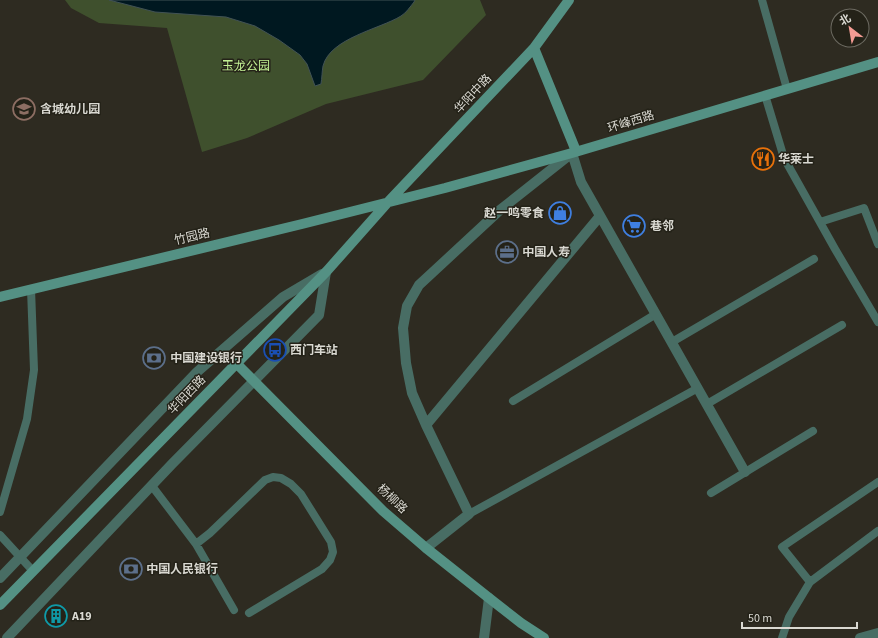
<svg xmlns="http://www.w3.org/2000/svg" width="878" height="638" viewBox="0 0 878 638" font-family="'Source Sans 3','Noto Sans SC',sans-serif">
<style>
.green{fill:#3f502d}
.water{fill:#001820;stroke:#415255}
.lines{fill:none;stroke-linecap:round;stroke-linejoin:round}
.lane{stroke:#486d64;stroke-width:8}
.street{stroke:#486d64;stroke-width:10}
.secondary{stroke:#549184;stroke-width:10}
.labels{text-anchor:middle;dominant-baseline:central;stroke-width:3;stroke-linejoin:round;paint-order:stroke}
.park-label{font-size:12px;fill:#c2f093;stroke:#242218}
.street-label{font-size:12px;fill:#dad9d2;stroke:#242218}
.poi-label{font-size:12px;font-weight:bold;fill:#dad9d2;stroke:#242218;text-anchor:start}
</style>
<rect width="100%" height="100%" fill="#2e2b21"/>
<path class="green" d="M 65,0 L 480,0 L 486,15 L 423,80 L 326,104 L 247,138 L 202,152 L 167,28 L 99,23 L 71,8 Z"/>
<path class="water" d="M 109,0 L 415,0 L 414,2 C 410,7 406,13 401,16 C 380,29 330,38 323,66 C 322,71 322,78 321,84 L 315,86 L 307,64 L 300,55 L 279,40 L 255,26 L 226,17 L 155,12 Z"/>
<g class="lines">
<path class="lane" d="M 762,0 L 787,89
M 765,95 L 784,158 L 835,249 L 878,322
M 820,222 L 864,208 L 878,244
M 672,342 L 814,259
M 513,401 L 656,314
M 707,404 L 842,325
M 152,486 L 196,544 L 234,610
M 711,493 L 813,431
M 0,512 L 27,419 L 34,370 L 31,289
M 469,514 L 698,388
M 0,535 L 33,571
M 196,544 L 210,533 L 265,480 L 273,477 L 281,478 L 291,484 L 301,494 L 331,542 L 333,552 L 330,560 L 322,569 L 249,613
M 810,582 L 782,547 L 878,482
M 782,638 L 789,617 L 810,582 L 878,531"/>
<path class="street" d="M 426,425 L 600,216
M 426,548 L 469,514 L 426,425 L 412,393 L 406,363 L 403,328 L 407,306 L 419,285 L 500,210 L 572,153 L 581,182 L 745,472
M 0,578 L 197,372 L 283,297 L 322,274
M 7,638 L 172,464 L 319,315 L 326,272
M 484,638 L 489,598
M 860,638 L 878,633"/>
<path class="secondary" d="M 534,48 L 576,151
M 0,297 L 302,224 L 445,188 L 572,153 L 878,62
M 236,363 L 383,511 L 426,548 L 489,598 L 521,623 L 544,638
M 0,605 L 326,272 L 389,201 L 534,48 L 569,0"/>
</g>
<defs>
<g id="school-ring" transform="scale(1.15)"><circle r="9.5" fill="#242218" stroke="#8d6e63" stroke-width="1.5"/><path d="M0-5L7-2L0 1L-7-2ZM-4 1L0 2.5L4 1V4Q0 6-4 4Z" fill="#8d6e63"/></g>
<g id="restaurant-ring" transform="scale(1.15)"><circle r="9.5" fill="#242218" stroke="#e8710a" stroke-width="1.5"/><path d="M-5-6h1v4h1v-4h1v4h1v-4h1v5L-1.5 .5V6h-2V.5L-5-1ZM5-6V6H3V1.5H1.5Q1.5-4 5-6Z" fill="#e8710a"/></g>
<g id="shop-ring" transform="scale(1.15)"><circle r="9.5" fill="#242218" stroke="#3f7fe0" stroke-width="1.5"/><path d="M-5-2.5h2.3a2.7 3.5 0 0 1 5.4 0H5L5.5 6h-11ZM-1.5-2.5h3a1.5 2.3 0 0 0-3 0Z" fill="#3f7fe0"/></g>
<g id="supermarket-ring" transform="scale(1.15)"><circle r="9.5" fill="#242218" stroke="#3f7fe0" stroke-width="1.5"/><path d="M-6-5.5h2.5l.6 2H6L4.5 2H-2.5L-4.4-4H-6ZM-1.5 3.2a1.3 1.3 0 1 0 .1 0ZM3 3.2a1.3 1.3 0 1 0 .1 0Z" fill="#3f7fe0"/></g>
<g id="office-ring" transform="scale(1.15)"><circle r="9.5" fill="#242218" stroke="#5c6f8a" stroke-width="1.5"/><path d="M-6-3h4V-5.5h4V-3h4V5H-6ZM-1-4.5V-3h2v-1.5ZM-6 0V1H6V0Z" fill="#5c6f8a"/></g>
<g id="bus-ring" transform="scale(1.15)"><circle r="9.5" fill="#242218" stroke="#1a4fb4" stroke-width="1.5"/><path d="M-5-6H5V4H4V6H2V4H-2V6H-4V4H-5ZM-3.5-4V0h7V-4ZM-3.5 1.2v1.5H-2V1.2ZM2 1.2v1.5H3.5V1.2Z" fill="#1a4fb4"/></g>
<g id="bank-ring" transform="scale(1.15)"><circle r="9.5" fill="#242218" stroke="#5c6f8a" stroke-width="1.5"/><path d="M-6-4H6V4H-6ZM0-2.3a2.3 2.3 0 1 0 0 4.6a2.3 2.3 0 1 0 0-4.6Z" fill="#5c6f8a"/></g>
<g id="building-ring" transform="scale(1.15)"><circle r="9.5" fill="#242218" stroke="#0f9aa8" stroke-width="1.5"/><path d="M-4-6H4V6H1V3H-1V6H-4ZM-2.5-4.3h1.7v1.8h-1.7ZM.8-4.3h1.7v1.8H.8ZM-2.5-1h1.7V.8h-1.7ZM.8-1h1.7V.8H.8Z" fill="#0f9aa8"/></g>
</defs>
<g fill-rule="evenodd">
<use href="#school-ring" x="24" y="109"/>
<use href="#restaurant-ring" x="763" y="159"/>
<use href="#shop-ring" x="560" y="213"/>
<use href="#supermarket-ring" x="634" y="226"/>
<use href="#office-ring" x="507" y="252"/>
<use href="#bus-ring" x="275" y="350"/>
<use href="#bank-ring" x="154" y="358"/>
<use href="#bank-ring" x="131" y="569"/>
<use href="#building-ring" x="56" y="616"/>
</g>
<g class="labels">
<g class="park-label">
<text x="246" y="66">玉龙公园</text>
</g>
<g class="street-label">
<text transform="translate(473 94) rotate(-47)">华阳中路</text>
<text transform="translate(631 122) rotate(-17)">环峰西路</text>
<text transform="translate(192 237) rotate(-13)">竹园路</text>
<text transform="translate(187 395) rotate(-46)">华阳西路</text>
<text transform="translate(392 499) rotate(43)">杨柳路</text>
</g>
<g class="poi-label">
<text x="40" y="109">含城幼儿园</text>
<text x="778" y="159">华莱士</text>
<text x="544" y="213" text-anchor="end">赵一鸣零食</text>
<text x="650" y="226">巷邻</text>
<text x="522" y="252">中国人寿</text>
<text x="290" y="350">西门车站</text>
<text x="170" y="358">中国建设银行</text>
<text x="146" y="569">中国人民银行</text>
<text x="72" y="616">A19</text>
</g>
</g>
<g transform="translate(850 28) rotate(329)"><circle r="19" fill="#242218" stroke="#6d6b62"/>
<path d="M0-3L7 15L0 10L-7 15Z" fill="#f59c94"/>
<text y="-6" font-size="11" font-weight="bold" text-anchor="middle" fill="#dad9d2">北</text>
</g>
<path d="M742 622v6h115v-6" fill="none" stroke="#dad9d2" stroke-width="2"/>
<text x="748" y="622" font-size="12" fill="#dad9d2" stroke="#242218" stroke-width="3" paint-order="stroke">50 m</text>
</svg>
